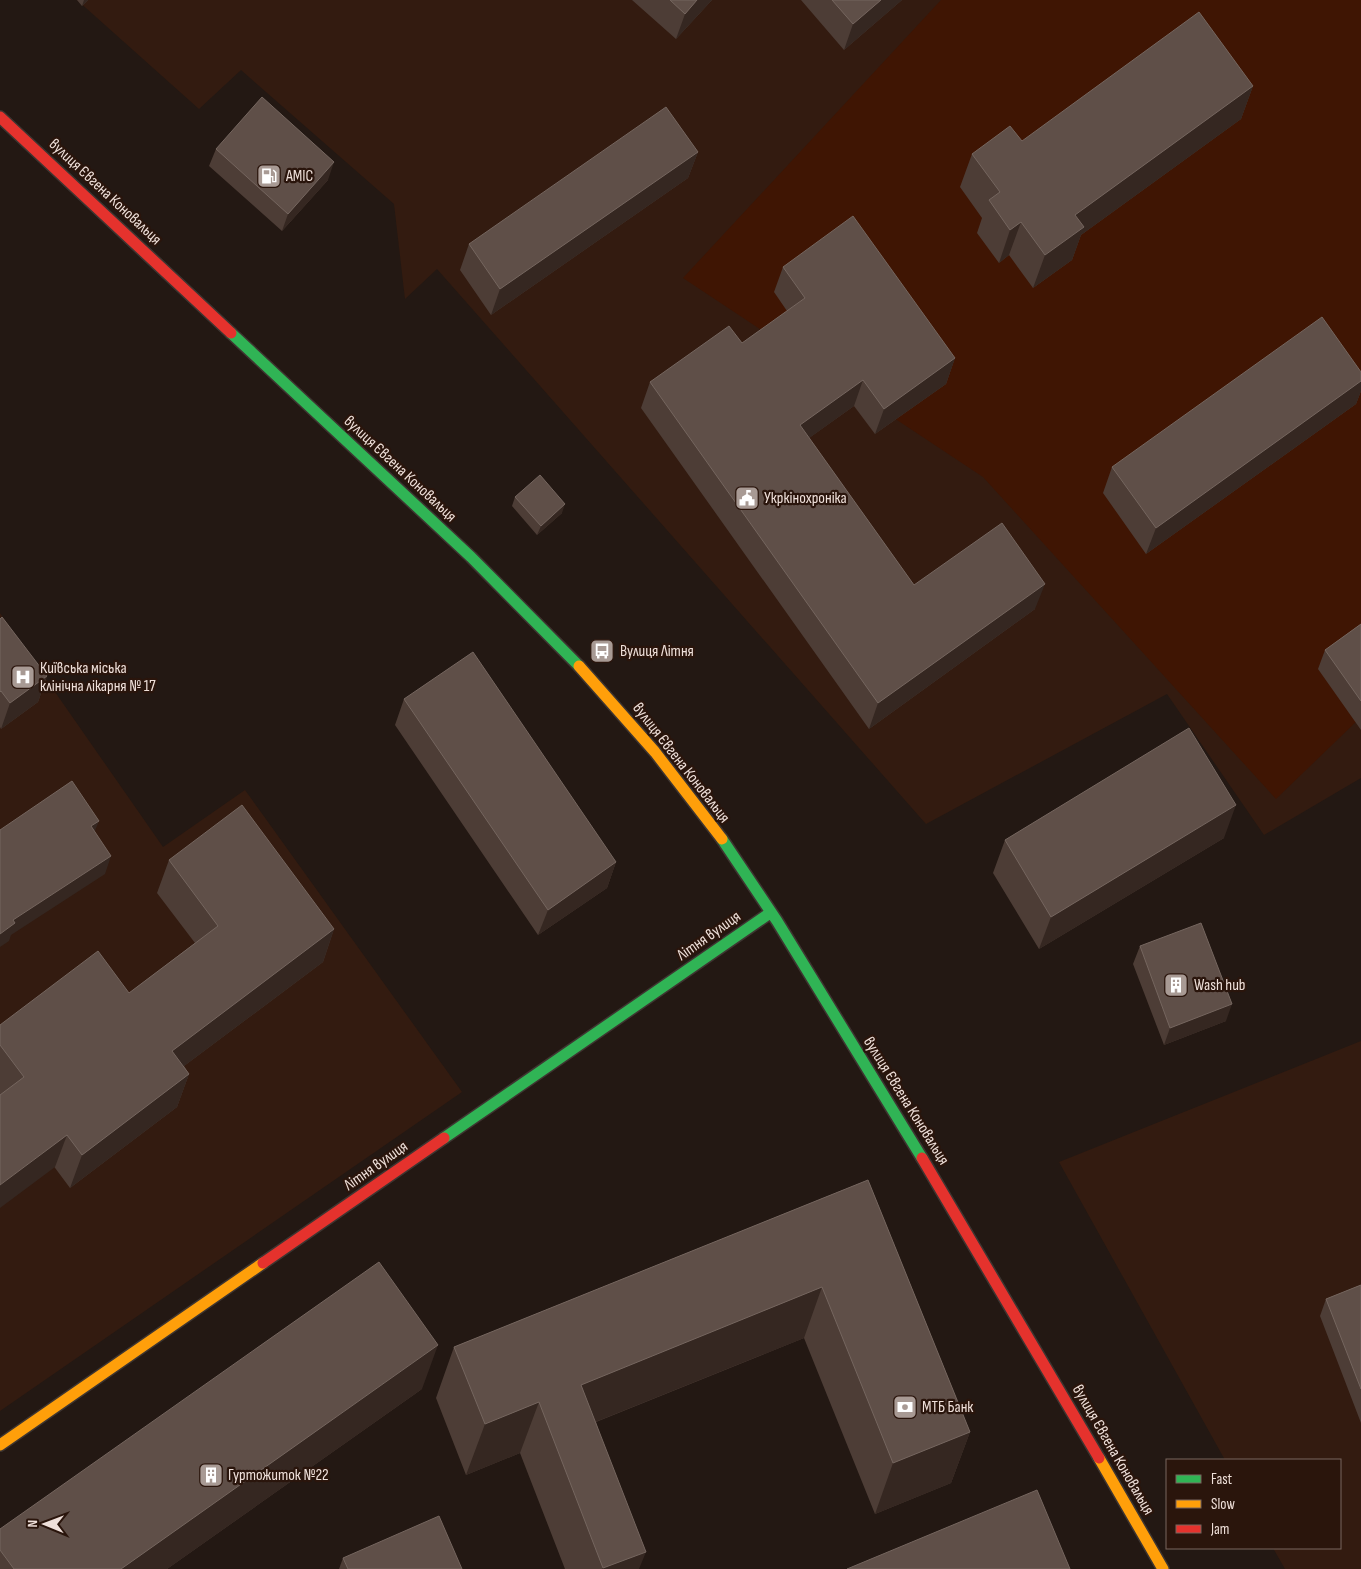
<svg xmlns="http://www.w3.org/2000/svg" width="1361" height="1569" viewBox="0 0 1361 1569" font-family="'Sofia Sans Condensed',sans-serif">
<style>
.built{fill:#331b10}
.green{fill:#3f1503}
.lines{fill:none;stroke-linecap:round;stroke-linejoin:round}
.fast-casing{stroke:#3e3531;stroke-width:14}
.slow-casing{stroke:#3e3531;stroke-width:14}
.jam-casing{stroke:#3e3531;stroke-width:14}
.fast{stroke:#30b455;stroke-width:11}
.slow{stroke:#ff9f0a;stroke-width:11}
.jam{stroke:#e5322d;stroke-width:11}
.wall{fill:#4d3d36}
.shaded-wall{fill:#352721}
.building{fill:#5f4f48;stroke:#75665f}
.labels{text-anchor:middle;dominant-baseline:central;stroke-width:4.5;stroke-linejoin:round;paint-order:stroke}
.poi-label{font-size:16px;fill:#efe0da;stroke:#2a150c;text-anchor:start}
.street-label{font-size:16px;fill:#efe0da;stroke:#2a150c}
</style>
<rect width="100%" height="100%" fill="#231813"/>
<path class="built" d="M 77,0 L 1361,0 L 1361,778 L 1264,835 L 1167,694 L 926,824 L 437,269 L 405,299 L 394,204 L 241,70 L 199,109 Z
M 0,613 L 163,847 L 245,790 L 462,1092 L 0,1411 Z
M 1361,1041 L 1361,1569 L 1285,1569 L 1273,1548 L 1340,1548 L 1340,1460 L 1225,1460 L 1059,1162 Z"/>
<path class="green" d="M 941,0 L 1361,0 L 1361,717 L 1276,799 L 983,477 L 683,278 Z"/>
<g class="lines">
<g class="fast-casing">
<path id="fast" d="M 231,333 L 471,557 L 579,666
M 722,839 L 777,921 L 922,1158
M 444,1138 L 770,913"/>
</g>
<g class="slow-casing">
<path id="slow" d="M 579,666 L 655,752 L 722,839
M 0,1445 L 263,1263
M 1099,1458 L 1163,1569"/>
</g>
<g class="jam-casing">
<path id="jam" d="M 0,117 L 231,333
M 922,1158 L 1099,1458
M 263,1263 L 444,1138"/>
</g>
<use href="#fast" class="fast"/>
<use href="#slow" class="slow"/>
<use href="#jam" class="jam"/>
</g>
<path class="wall" d="M 77,0 L 88,0 L 82,6 Z
M 632,0 L 712,0 L 676,39 Z
M 801,0 L 902,0 L 844,50 Z
M 1253,86 L 1241,119 L 1081,235 L 1072,260 L 1033,288 L 1009,255 L 999,263 L 977,233 L 982,218 L 960,187 L 972,154 Z
M 216,149 L 328,180 L 282,231 L 209,166 Z
M 698,152 L 688,178 L 491,315 L 460,270 L 469,244 Z
M 783,267 L 955,358 L 946,384 L 875,434 L 854,406 L 809,438 L 914,585 L 1035,609 L 869,729 L 641,408 L 650,382 L 742,343 L 787,311 L 774,292 Z
M 1361,372 L 1361,391 L 1356,404 L 1146,554 L 1103,493 L 1112,467 Z
M 515,497 L 562,513 L 537,535 L 512,506 Z
M 0,619 L 47,676 L 38,702 L 1,729 L 0,727 Z
M 1361,624 L 1361,730 L 1318,669 L 1325,650 Z
M 404,699 L 616,862 L 607,888 L 538,935 L 395,725 Z
M 1224,838 L 1039,949 L 993,873 L 1005,840 Z
M 169,860 L 334,929 L 323,962 L 184,1066 L 189,1074 L 177,1107 L 70,1188 L 0,1094 L 0,1025 L 129,993 L 195,943 L 157,893 Z
M 1140,946 L 1226,1021 L 1164,1045 L 1133,964 Z
M 868,1180 L 970,1432 L 951,1483 L 875,1514 L 804,1338 L 596,1422 L 639,1569 L 565,1569 L 520,1453 L 466,1475 L 436,1398 L 454,1347 Z
M 1361,1285 L 1361,1423 L 1320,1316 L 1326,1299 Z
M 422,1389 L 167,1569 L 0,1569 L 0,1529 Z
M 343,1558 L 462,1569 L 339,1569 Z"/>
<path class="shaded-wall" d="M 84,0 L 88,0 L 82,6 Z
M 697,0 L 712,0 L 676,39 L 685,14 Z
M 881,0 L 902,0 L 844,50 L 853,24 Z
M 1253,86 L 1241,119 L 1081,235 L 1072,260 L 1033,288 L 1045,255 L 1075,215 Z
M 698,152 L 688,178 L 491,315 L 500,289 Z
M 334,162 L 328,180 L 282,231 L 288,214 Z
M 1021,222 L 1009,255 L 999,263 L 1010,230 Z
M 955,358 L 946,384 L 875,434 L 884,409 Z
M 863,380 L 854,406 L 791,451 L 800,425 Z
M 1361,381 L 1361,391 L 1356,404 L 1146,554 L 1156,528 Z
M 565,504 L 562,513 L 537,535 L 541,526 Z
M 1045,584 L 1035,609 L 869,729 L 878,703 Z
M 47,676 L 38,702 L 1,729 L 10,703 Z
M 1236,805 L 1224,838 L 1039,949 L 1051,917 Z
M 99,821 L 92,838 L 91,826 Z
M 111,856 L 105,874 L 11,935 L 9,941 L 0,947 L 0,934 L 13,920 Z
M 616,862 L 607,888 L 538,935 L 548,910 Z
M 334,929 L 323,962 L 160,1084 L 172,1051 Z
M 1232,1004 L 1226,1021 L 1164,1045 L 1170,1028 Z
M 189,1074 L 177,1107 L 70,1188 L 82,1155 Z
M 67,1135 L 55,1167 L 0,1208 L 0,1185 Z
M 822,1287 L 804,1338 L 563,1435 L 581,1385 Z
M 438,1345 L 422,1389 L 167,1569 L 121,1569 Z
M 539,1402 L 520,1453 L 466,1475 L 485,1424 Z
M 970,1432 L 951,1483 L 875,1514 L 893,1463 Z
M 646,1552 L 639,1569 L 602,1569 L 603,1568 Z"/>
<path class="building" d="M 670,0 L 697,0 L 685,14 Z
M 832,0 L 881,0 L 853,24 Z
M 1199,12 L 1253,86 L 1075,215 L 1084,227 L 1045,255 L 1021,222 L 1010,230 L 989,200 L 1000,192 L 972,154 L 1010,126 L 1022,141 Z
M 262,97 L 334,162 L 288,214 L 216,149 Z
M 666,107 L 698,152 L 500,289 L 469,244 Z
M 853,216 L 955,358 L 884,409 L 863,380 L 800,425 L 914,585 L 1002,523 L 1045,584 L 878,703 L 650,382 L 729,326 L 742,343 L 805,298 L 783,267 Z
M 1322,317 L 1361,372 L 1361,381 L 1156,528 L 1112,467 Z
M 540,475 L 565,504 L 541,526 L 515,497 Z
M 2,617 L 47,676 L 10,703 L 1,691 L 0,692 L 0,619 Z
M 1361,624 L 1361,701 L 1325,650 Z
M 473,652 L 616,862 L 548,910 L 404,699 Z
M 1189,728 L 1236,805 L 1051,917 L 1005,840 Z
M 72,781 L 99,821 L 91,826 L 111,856 L 13,920 L 15,923 L 0,934 L 0,830 Z
M 242,805 L 334,929 L 172,1051 L 189,1074 L 82,1155 L 67,1135 L 0,1185 L 0,1095 L 24,1077 L 0,1045 L 0,1025 L 98,951 L 129,993 L 218,926 L 169,860 Z
M 1201,923 L 1232,1004 L 1170,1028 L 1140,946 Z
M 868,1180 L 970,1432 L 893,1463 L 822,1287 L 581,1385 L 646,1552 L 603,1568 L 539,1402 L 485,1424 L 454,1347 Z
M 379,1262 L 438,1345 L 121,1569 L 14,1569 L 0,1550 L 0,1529 Z
M 1361,1285 L 1361,1389 L 1326,1299 Z
M 1037,1490 L 1070,1569 L 847,1569 Z
M 439,1516 L 462,1569 L 348,1569 L 343,1558 Z"/>
<defs>
<g id="fuel-square" transform="scale(1.25)"><rect x="-9" y="-9" width="18" height="18" rx="4" fill="#a89a94" stroke="#2a150c"/><path d="M-5.5-6h7V0h2V4h1.3V-2.5L3-4.5l.8-.8L6-3V5H2.5V1h-1V6h-7ZM-4.2-4.7v3.2H.2V-4.7Z" fill="#fff"/></g>
<g id="civic-square" transform="scale(1.25)"><rect x="-9" y="-9" width="18" height="18" rx="4" fill="#a89a94" stroke="#2a150c"/><path d="M-.6-6.5H3V-4.5H.6V-3L4-1V1h2V6H-6V1h2V-1L-.6-3ZM-1.2 2.5V6h2.4V2.5Z" fill="#fff"/></g>
<g id="bus-square" transform="scale(1.25)"><rect x="-9" y="-9" width="18" height="18" rx="4" fill="#a89a94" stroke="#2a150c"/><path d="M-5-6H5V4H4V6H2V4H-2V6H-4V4H-5ZM-3.5-4V0h7V-4ZM-3.5 1.2v1.5H-2V1.2ZM2 1.2v1.5H3.5V1.2Z" fill="#fff"/></g>
<g id="hospital-square" transform="scale(1.25)"><rect x="-9" y="-9" width="18" height="18" rx="4" fill="#a89a94" stroke="#2a150c"/><path d="M-5-5h3v3.5h4V-5h3V5h-3V1.5h-4V5h-3Z" fill="#fff"/></g>
<g id="building-square" transform="scale(1.25)"><rect x="-9" y="-9" width="18" height="18" rx="4" fill="#a89a94" stroke="#2a150c"/><path d="M-4-6H4V6H1V3H-1V6H-4ZM-2.5-4.3h1.7v1.8h-1.7ZM.8-4.3h1.7v1.8H.8ZM-2.5-1h1.7V.8h-1.7ZM.8-1h1.7V.8H.8Z" fill="#fff"/></g>
<g id="bank-square" transform="scale(1.25)"><rect x="-9" y="-9" width="18" height="18" rx="4" fill="#a89a94" stroke="#2a150c"/><path d="M-6-4H6V4H-6ZM0-2.3a2.3 2.3 0 1 0 0 4.6a2.3 2.3 0 1 0 0-4.6Z" fill="#fff"/></g>
</defs>
<g fill-rule="evenodd">
<use href="#fuel-square" x="269" y="176"/>
<use href="#civic-square" x="747" y="498"/>
<use href="#bus-square" x="602" y="651"/>
<use href="#hospital-square" x="23" y="677"/>
<use href="#building-square" x="1176" y="985"/>
<use href="#bank-square" x="905" y="1407"/>
<use href="#building-square" x="211" y="1475"/>
</g>
<g class="labels">
<g class="poi-label">
<text x="286" y="176">AMIC</text>
<text x="764" y="498">Укркінохроніка</text>
<text x="620" y="651">Вулиця Літня</text>
<text x="40" y="668">Київська міська<tspan x="40" dy="18">клінічна лікарня № 17</tspan></text>
<text x="1194" y="985">Wash hub</text>
<text x="922" y="1407">МТБ Банк</text>
<text x="228" y="1475">Гуртожиток №22</text>
</g>
<g class="street-label">
<text transform="translate(105 192) rotate(43)">вулиця Євгена Коновальця</text>
<text transform="translate(400 469) rotate(43)">вулиця Євгена Коновальця</text>
<text transform="translate(681 763) rotate(52)">вулиця Євгена Коновальця</text>
<text transform="translate(709 936) rotate(-35)">Літня вулиця</text>
<text transform="translate(906 1101) rotate(58)">вулиця Євгена Коновальця</text>
<text transform="translate(376 1166) rotate(-35)">Літня вулиця</text>
<text transform="translate(1113 1450) rotate(60)">вулиця Євгена Коновальця</text>
</g>
</g>
<rect x="1166" y="1459" width="175" height="90" fill="#2a150c" stroke="#79665e"/>
<rect x="1176" y="1475" width="25" height="8" fill="#30b455" stroke="#79665e"/>
<text x="1211" y="1484" font-size="15" fill="#efe0da">Fast</text>
<rect x="1176" y="1500" width="25" height="8" fill="#ff9f0a" stroke="#79665e"/>
<text x="1211" y="1509" font-size="15" fill="#efe0da">Slow</text>
<rect x="1176" y="1525" width="25" height="8" fill="#e5322d" stroke="#79665e"/>
<text x="1211" y="1534" font-size="15" fill="#efe0da">Jam</text>
<g transform="translate(45 1524) rotate(271)" stroke="#2a150c" stroke-width="4" paint-order="stroke">
<path d="M0-4L9 19L0 12L-9 19Z" fill="#efe0da"/>
<text y="-8" font-size="14" font-weight="bold" text-anchor="middle" fill="#efe0da">N</text>
</g>
</svg>
